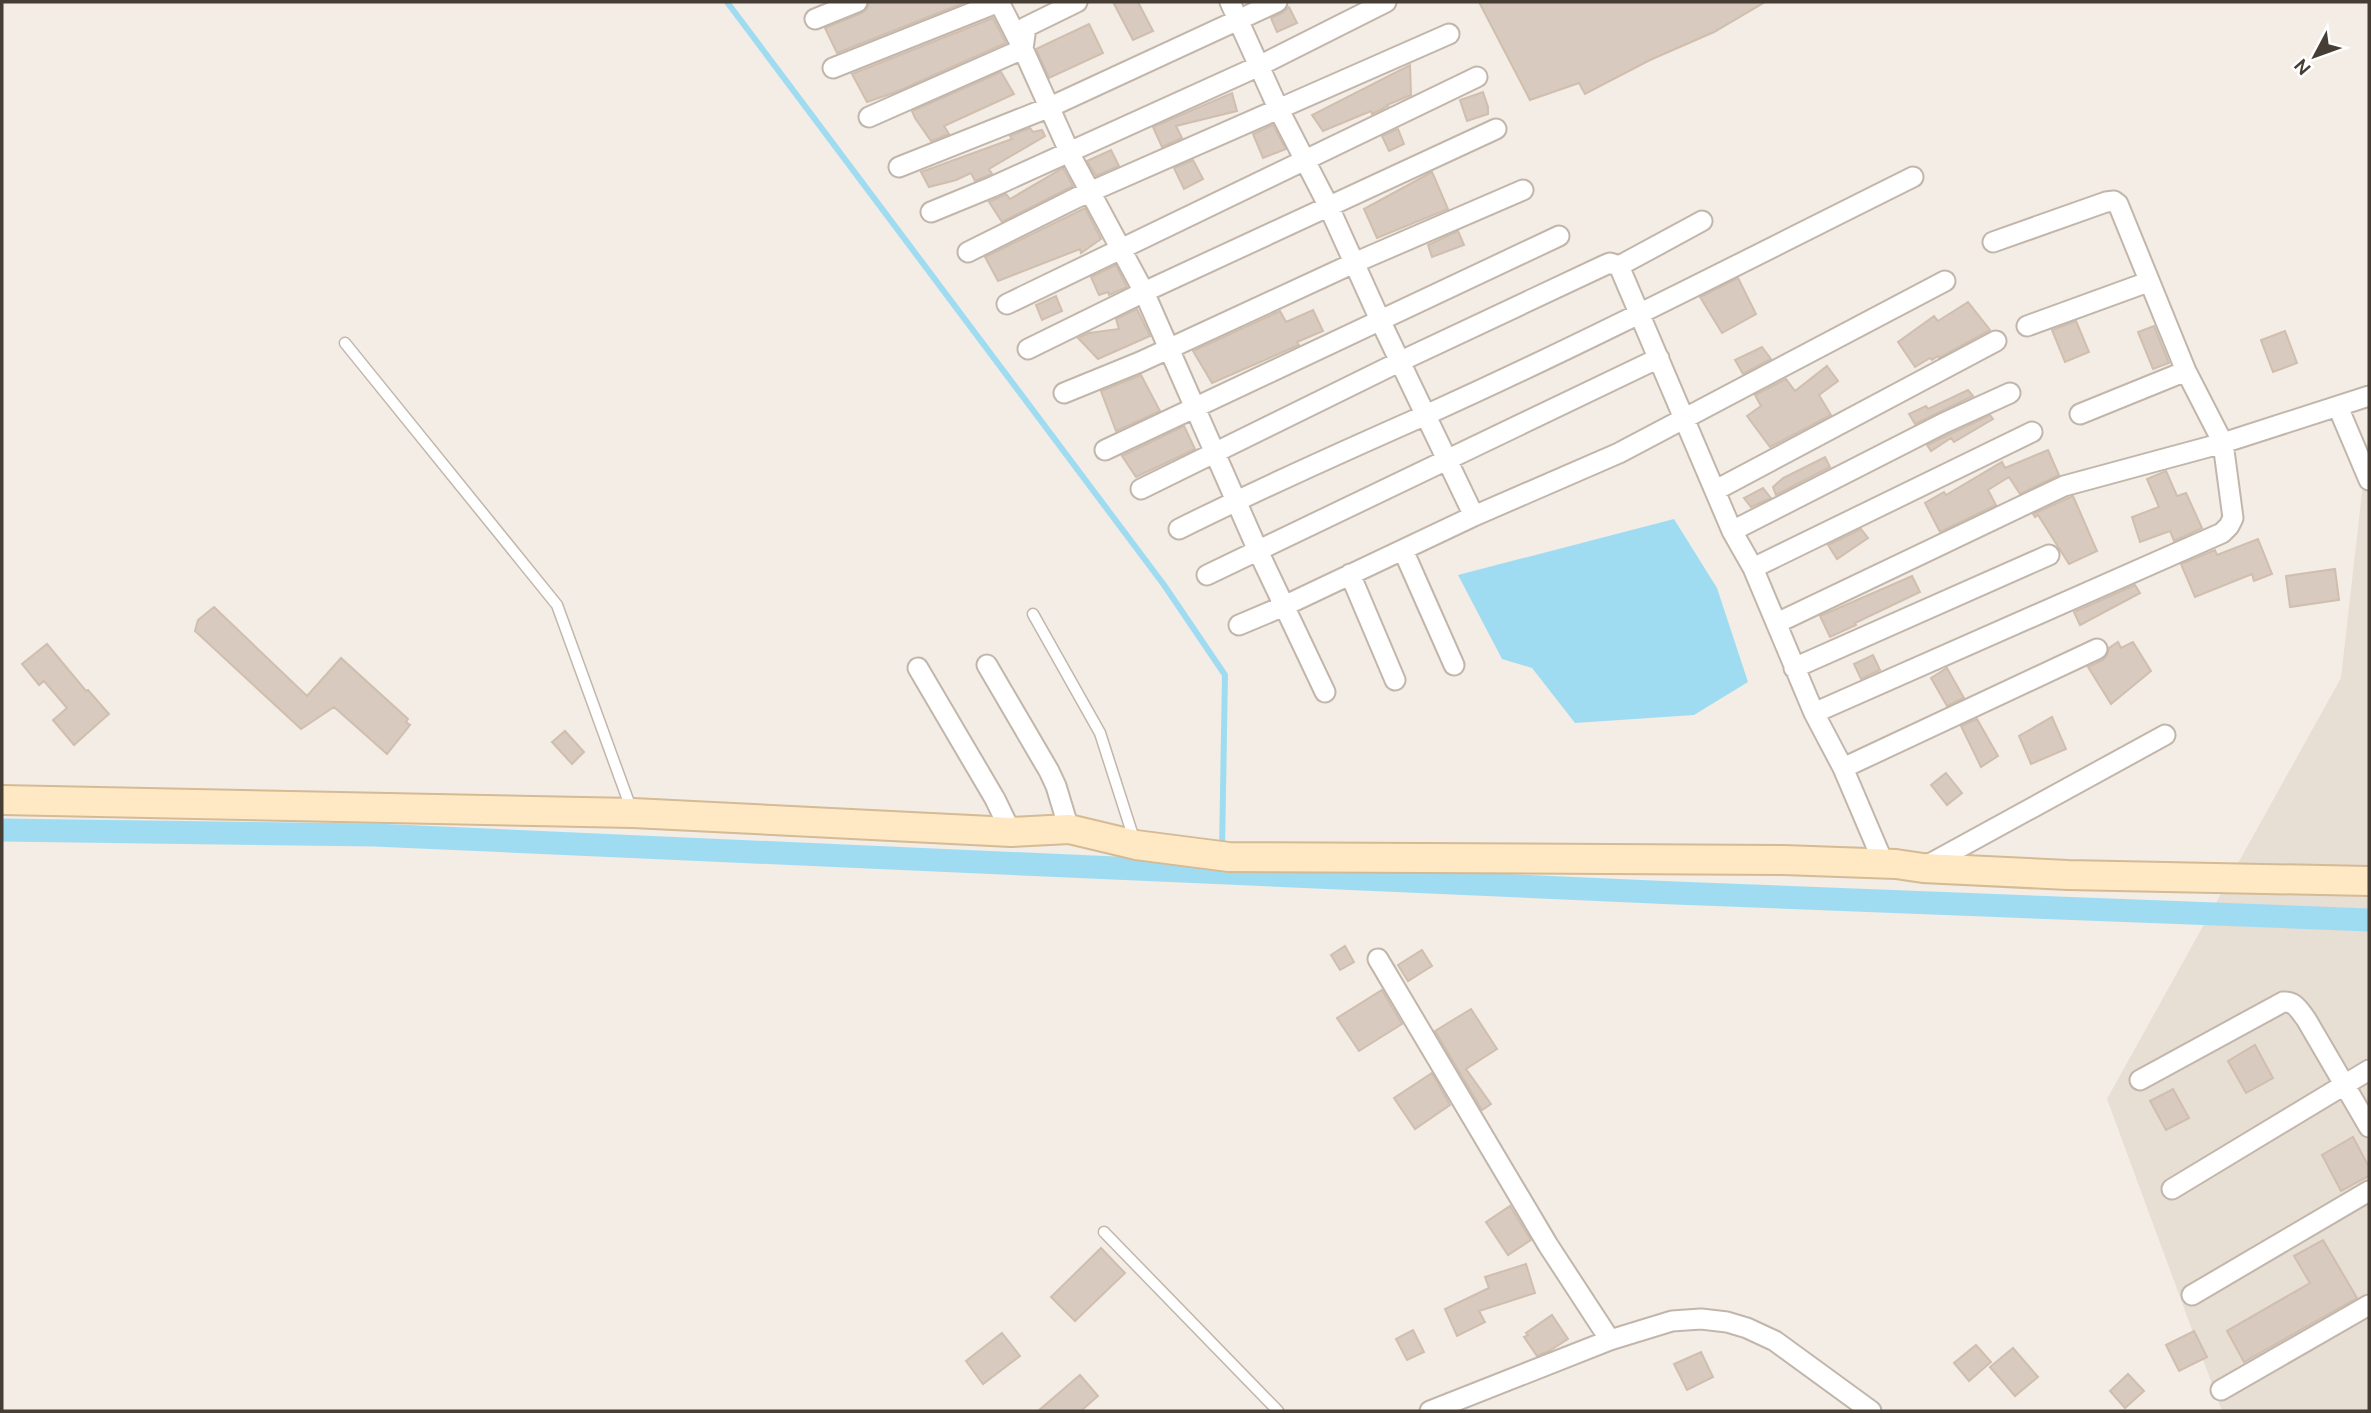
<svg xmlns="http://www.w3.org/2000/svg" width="2371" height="1413" viewBox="0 0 2371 1413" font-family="Ubuntu,sans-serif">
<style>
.residential{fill:#e7ded4}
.water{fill:#a0dcf1}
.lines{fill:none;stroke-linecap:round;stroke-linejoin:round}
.stream{stroke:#a0dcf1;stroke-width:6}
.canal{stroke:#a0dcf1;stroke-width:23}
.building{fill:#d8cabe;stroke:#d0beae;stroke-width:2}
.lane-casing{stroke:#c2b6ab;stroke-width:13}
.street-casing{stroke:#c2b6ab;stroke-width:23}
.secondary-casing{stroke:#d4ba95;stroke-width:32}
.lane{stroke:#fff;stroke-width:10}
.street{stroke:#fff;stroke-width:19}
.secondary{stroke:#ffe8c4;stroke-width:28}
</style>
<rect width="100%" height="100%" fill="#f3ede6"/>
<path class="residential" d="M 2369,431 L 2369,1411 L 2222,1411 L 2107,1099 L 2341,678 Z"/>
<path class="water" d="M 1674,519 L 1717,588 L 1748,682 L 1694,715 L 1575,723 L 1532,668 L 1502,659 L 1458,575 Z"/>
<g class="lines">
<path class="stream" d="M 727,2 L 1164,585 L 1225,675 L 1222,850"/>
<path class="canal" d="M 2,830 L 374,835 L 1675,893 L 2369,920"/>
</g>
<path class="building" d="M 869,2 L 966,2 L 837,53 L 825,28 L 862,13 L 867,9 Z
M 1113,2 L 1138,2 L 1153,31 L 1133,40 Z
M 1479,2 L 1765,2 L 1714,32 L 1650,60 L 1585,94 L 1579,83 L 1530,100 Z
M 1289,7 L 1297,23 L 1277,32 L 1271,18 L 1282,13 Z
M 993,18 L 1006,43 L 896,92 L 867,102 L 852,74 Z
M 1089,24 L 1103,53 L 1049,78 L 1036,49 Z
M 1410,65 L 1411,95 L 1387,105 L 1388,106 L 1372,114 L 1371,111 L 1323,131 L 1312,115 Z
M 1001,72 L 1014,94 L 944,126 L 949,134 L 931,141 L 915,118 L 912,111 Z
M 1483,92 L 1488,107 L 1488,114 L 1467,121 L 1460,100 Z
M 1232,93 L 1237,111 L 1176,126 L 1182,138 L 1162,147 L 1153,127 Z
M 1273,125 L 1286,149 L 1263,158 L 1253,134 Z
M 1030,128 L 1033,132 L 1042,130 L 1045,136 L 989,169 L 992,174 L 975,181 L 971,173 L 956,180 L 929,187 L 921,172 L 1012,139 L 1010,136 Z
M 1398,129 L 1404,144 L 1389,151 L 1382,136 Z
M 1111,150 L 1119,166 L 1096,176 L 1087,161 Z
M 1193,160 L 1203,179 L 1184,189 L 1174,168 Z
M 1063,168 L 1073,186 L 1002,222 L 989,202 L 1006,194 L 1010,199 Z
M 1432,172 L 1448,209 L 1377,238 L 1364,209 Z
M 1085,208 L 1101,239 L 1081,253 L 1080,249 L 998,281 L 985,257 Z
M 1458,231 L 1464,245 L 1432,257 L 1428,245 Z
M 1116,265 L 1127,287 L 1109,295 L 1108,292 L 1099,295 L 1091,277 Z
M 1738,278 L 1756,314 L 1722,333 L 1700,297 Z
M 1056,296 L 1062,311 L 1042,320 L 1036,305 Z
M 1968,302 L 1990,330 L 1939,358 L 1938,356 L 1932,360 L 1930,358 L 1915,367 L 1898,342 L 1934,316 L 1938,321 Z
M 1137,309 L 1150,336 L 1098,359 L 1078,338 L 1089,333 L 1119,329 L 1116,319 Z
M 1313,310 L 1323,331 L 1297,342 L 1299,345 L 1212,383 L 1193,351 L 1280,311 L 1286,322 Z
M 2076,321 L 2089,352 L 2065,362 L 2052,330 Z
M 2154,326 L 2169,363 L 2153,369 L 2138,332 Z
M 2285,331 L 2297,363 L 2273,372 L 2261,340 Z
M 1762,347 L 1771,359 L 1743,374 L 1735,360 Z
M 1827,366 L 1838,381 L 1819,395 L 1831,415 L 1770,447 L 1747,416 L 1761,406 L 1755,395 L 1786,379 L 1795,391 Z
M 1141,375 L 1160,411 L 1116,431 L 1101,391 Z
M 1968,390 L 1973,396 L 1915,424 L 1909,414 L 1926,406 L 1928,409 Z
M 1990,415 L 1993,419 L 1954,442 L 1951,438 L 1931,451 L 1927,445 Z
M 1184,426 L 1195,449 L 1136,477 L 1122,456 Z
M 2048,450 L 2059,475 L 2020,494 L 2009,477 L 1988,490 L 1996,505 L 1940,532 L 1925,503 L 1944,492 L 1946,495 L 2002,462 L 2005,468 Z
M 1825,457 L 1830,467 L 1776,495 L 1773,487 L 1783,478 Z
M 2166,471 L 2177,496 L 2186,493 L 2202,528 L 2174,541 L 2170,531 L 2140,542 L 2132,517 L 2159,507 L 2147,479 Z
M 1763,488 L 1771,498 L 1751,507 L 1744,498 Z
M 2073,496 L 2097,551 L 2069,564 L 2038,515 L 2035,517 L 2033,514 Z
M 1861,529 L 1868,538 L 1837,559 L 1828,545 Z
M 2258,539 L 2272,574 L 2254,581 L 2252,574 L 2195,597 L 2181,564 L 2215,550 L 2217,555 Z
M 2335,569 L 2339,600 L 2290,607 L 2286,576 Z
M 1912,576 L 1920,592 L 1855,623 L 1856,625 L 1830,637 L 1820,616 Z
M 2135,585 L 2140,593 L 2080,625 L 2074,612 Z
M 214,607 L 307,696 L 341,658 L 408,719 L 406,722 L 410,725 L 387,754 L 334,707 L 301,729 L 195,631 L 198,620 Z
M 2118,642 L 2121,648 L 2133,642 L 2151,671 L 2111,704 L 2088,667 L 2103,660 L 2107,655 L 2109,648 Z
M 47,644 L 86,691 L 88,690 L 109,714 L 74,745 L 53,720 L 67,708 L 44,681 L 39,685 L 22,664 Z
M 1873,655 L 1880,670 L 1861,679 L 1854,664 Z
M 1947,668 L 1964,698 L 1947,706 L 1931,678 Z
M 2052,717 L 2066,749 L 2031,764 L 2019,736 Z
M 1977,719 L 1998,756 L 1981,767 L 1961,726 Z
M 565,731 L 584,752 L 572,764 L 552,742 Z
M 1946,773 L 1962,793 L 1947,805 L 1931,785 Z
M 1345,946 L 1354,962 L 1340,970 L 1331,955 Z
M 1422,950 L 1432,966 L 1408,981 L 1398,965 Z
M 1382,990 L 1402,1024 L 1359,1051 L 1337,1018 Z
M 1471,1009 L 1497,1049 L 1466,1069 L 1491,1104 L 1482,1110 L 1435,1031 Z
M 2255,1045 L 2273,1078 L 2246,1093 L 2228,1061 Z
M 1432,1073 L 1450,1105 L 1415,1129 L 1394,1098 Z
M 2173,1089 L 2189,1118 L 2166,1130 L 2150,1101 Z
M 2353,1137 L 2369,1167 L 2369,1176 L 2341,1191 L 2322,1155 Z
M 1510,1206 L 1531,1240 L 1508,1255 L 1486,1222 Z
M 2323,1240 L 2357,1298 L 2244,1362 L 2227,1331 L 2310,1283 L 2294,1256 Z
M 1101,1248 L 1125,1273 L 1075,1321 L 1051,1297 Z
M 1526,1264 L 1535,1293 L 1479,1311 L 1485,1322 L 1457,1336 L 1445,1309 L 1489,1288 L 1485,1277 Z
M 1552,1315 L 1568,1339 L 1549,1351 L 1537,1356 L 1524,1337 L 1528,1335 L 1526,1333 Z
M 1413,1330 L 1424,1352 L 1407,1360 L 1396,1339 Z
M 2194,1331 L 2207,1357 L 2179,1371 L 2166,1345 Z
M 1002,1333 L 1020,1356 L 983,1384 L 966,1361 Z
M 1976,1345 L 1991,1362 L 1969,1381 L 1954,1363 Z
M 2013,1348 L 2038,1377 L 2015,1396 L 1990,1367 Z
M 1701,1352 L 1713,1377 L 1687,1390 L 1674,1364 Z
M 2128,1374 L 2144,1391 L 2125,1408 L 2110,1391 Z
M 1080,1375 L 1098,1396 L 1081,1411 L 1038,1411 Z"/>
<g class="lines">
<g class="lane-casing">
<path id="lane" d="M 345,343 L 557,605 L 632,811
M 1033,614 L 1100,733 L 1134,839
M 1104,1232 L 1278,1411"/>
</g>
<g class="street-casing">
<path id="street" d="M 999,2 L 1023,49 L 1073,160 L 1144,292 L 1259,553 L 1325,692
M 1230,2 L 1278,108 L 1328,205 L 1380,320 L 1474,516
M 815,19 L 857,2
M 833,68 L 999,2
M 869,117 L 1023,49 L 1026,27 L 1077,2
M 899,167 L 1050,107 L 1277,2
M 931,212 L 992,187 L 1259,66 L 1386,2
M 968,252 L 1076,198 L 1449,34
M 1619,266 L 1702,221
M 1007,304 L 1477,77
M 2027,326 L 2148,282
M 1028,349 L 1144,292 L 1496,129
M 1064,393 L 1140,362 L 1354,263 L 1523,190
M 2338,407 L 2369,480
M 2080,414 L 2186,371
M 1105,450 L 1559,236
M 1141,489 L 1401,361 L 1605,265 L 1610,263 L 1619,266 L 1732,531 L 1753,568 L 1814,713 L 1843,768 L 1884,864
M 1716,490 L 1996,341
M 1179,529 C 1261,488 1344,451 1428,414 C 1592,340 1752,257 1913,177
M 1732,531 L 1944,423 L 2010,393
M 1403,550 L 1454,665
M 1753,568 L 2032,432
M 1350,574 L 1395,680
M 1207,575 L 1659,358
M 1777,623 L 2064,486 L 2223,443 L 2369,396
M 1239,625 L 1284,606 L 1474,516 L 1619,453 L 1945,281
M 987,665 L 1049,771 L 1056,786 L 1069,829
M 918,668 L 995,799 L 1011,832
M 1794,668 L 2049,555
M 1814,713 L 2222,533 L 2229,526 L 2233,518 L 2223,443 L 2186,371 L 2118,204 L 2114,201 L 2106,202 L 1993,242
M 1843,768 L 2097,649
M 1924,867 L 2165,735
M 1378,959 L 1548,1245 L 1610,1340
M 2140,1080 L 2283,1002 C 2295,1001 2299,1010 2306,1019 L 2369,1127
M 2172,1189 L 2369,1070
M 2192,1295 L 2369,1191
M 2221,1390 L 2369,1305
M 1430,1411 L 1610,1340 L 1672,1321 L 1701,1319 L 1727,1322 L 1747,1328 L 1775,1341 L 1871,1411"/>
</g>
<g class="secondary-casing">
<path id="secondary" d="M 2,800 L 633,813 L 1011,832 L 1069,829 L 1136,845 L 1229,857 L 1783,860 L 1896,864 L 1923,868 L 2068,875 L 2369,881"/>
</g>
<use href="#lane" class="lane"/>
<use href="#street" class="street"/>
<use href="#secondary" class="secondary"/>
</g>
<rect width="2371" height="1413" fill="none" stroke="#463d35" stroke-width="7"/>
<g transform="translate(2315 56) rotate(229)" stroke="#ffffff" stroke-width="5" paint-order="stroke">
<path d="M0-5L12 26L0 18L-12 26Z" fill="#463d35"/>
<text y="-10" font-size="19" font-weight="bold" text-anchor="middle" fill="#463d35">N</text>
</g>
</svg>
